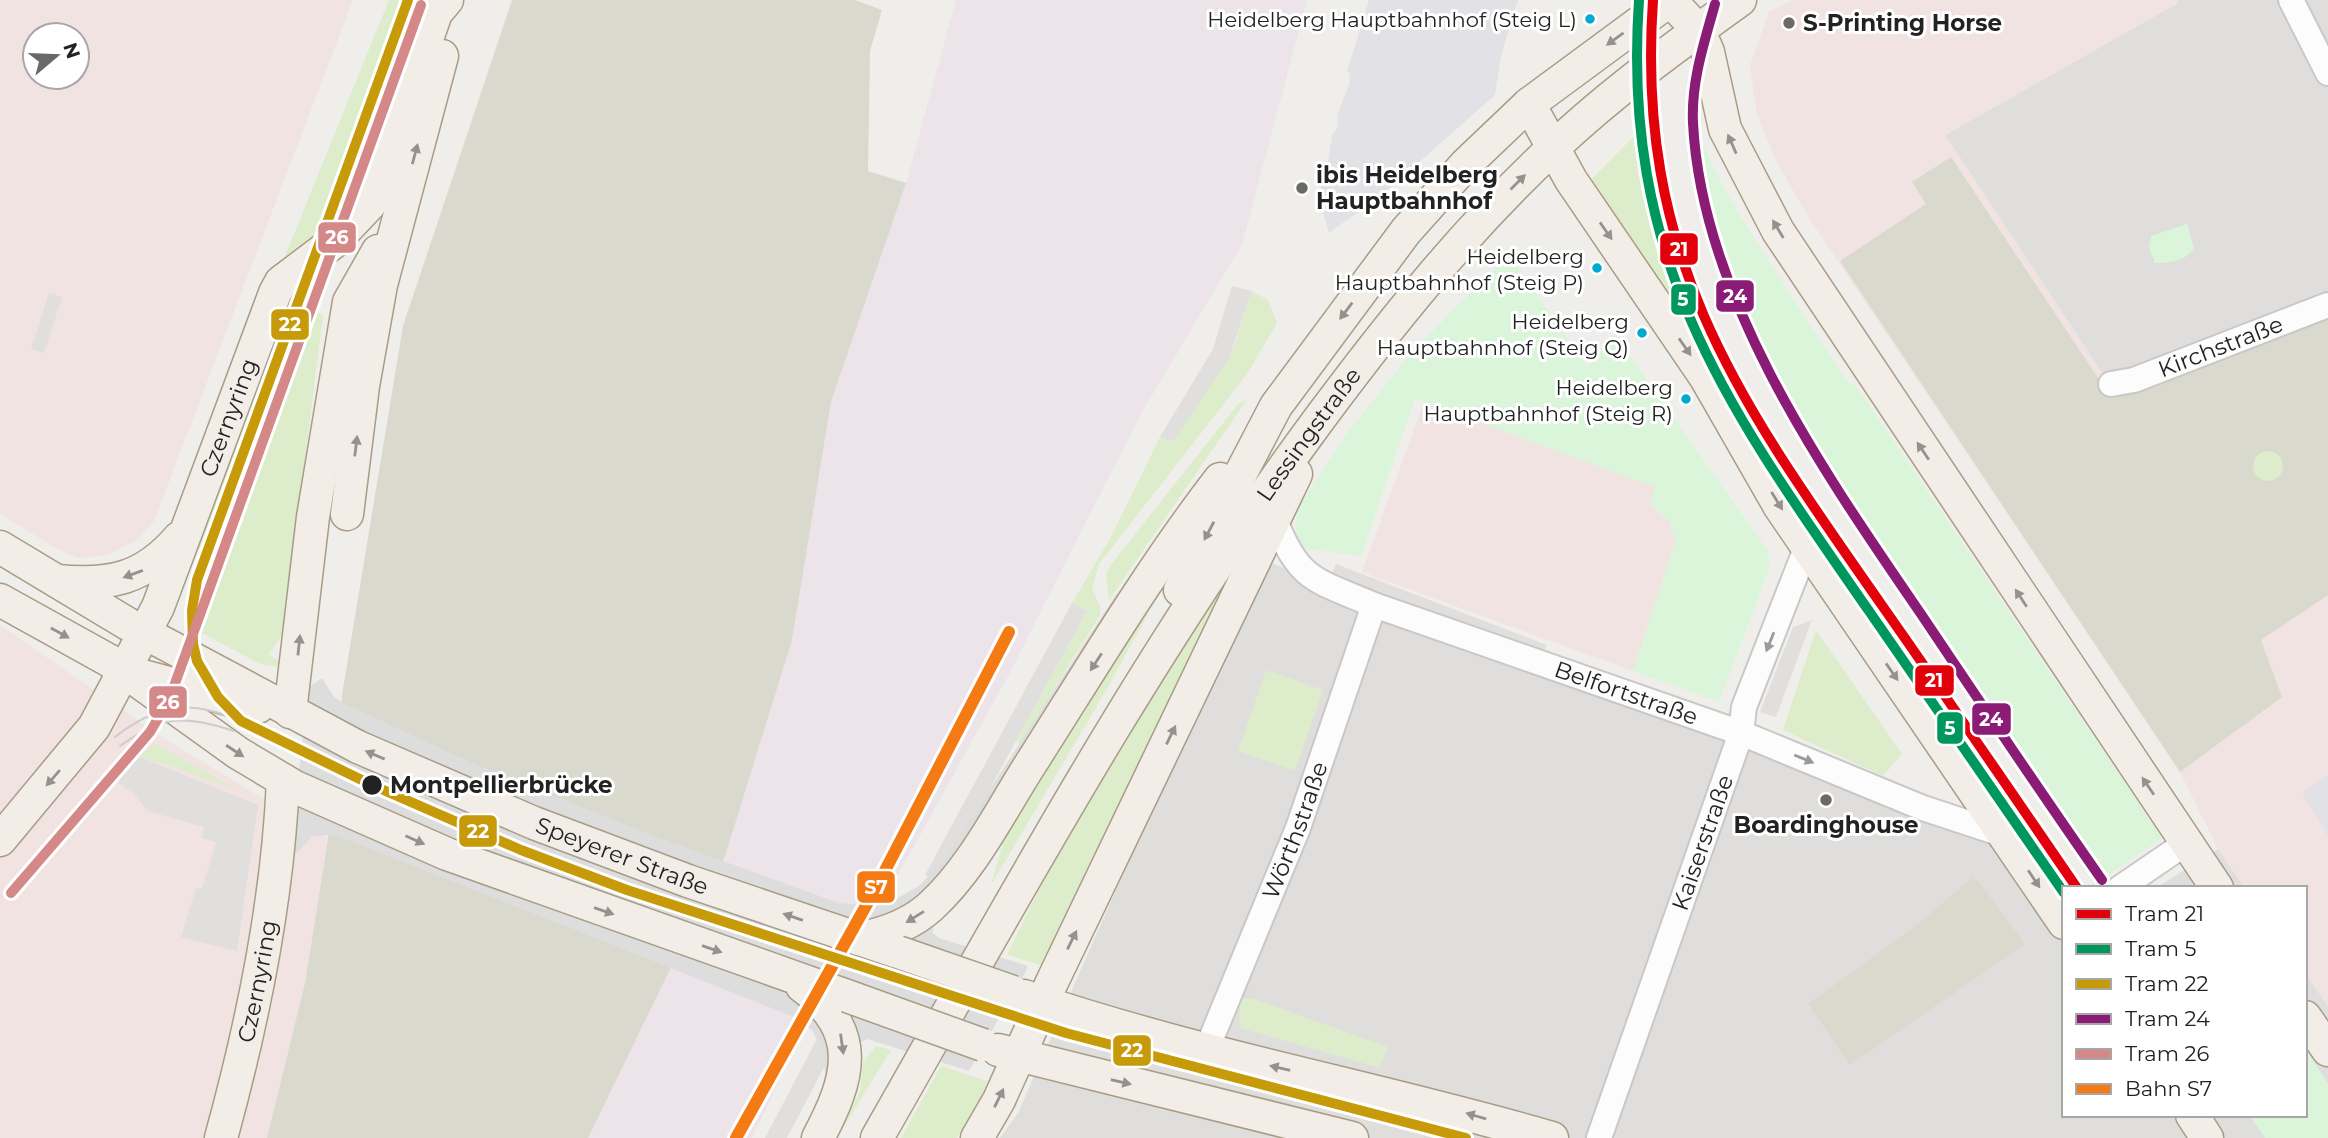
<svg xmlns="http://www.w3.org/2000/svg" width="2328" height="1138" viewBox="0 0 2328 1138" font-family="Montserrat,sans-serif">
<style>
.residential{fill:#dfdedc}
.commercial{fill:#f1e3e1;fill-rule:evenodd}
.industrial{fill:#ede4e9}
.construction{fill:#d9d9cd}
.grass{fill:#ddeccb}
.park{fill:#daf5da}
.parking{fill:#e0dfde}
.plaza{fill:#e2e1e5}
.pier{fill:#dedddd}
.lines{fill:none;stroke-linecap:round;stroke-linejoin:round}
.minor-casing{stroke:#c9c8c7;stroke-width:28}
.major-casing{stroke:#a79c86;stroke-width:35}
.minor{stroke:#fdfcfc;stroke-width:24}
.major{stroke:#f3ede7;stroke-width:32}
.tram{stroke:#ccc;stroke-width:2}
.major-bridge-casing{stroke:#a79c86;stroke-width:35;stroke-linecap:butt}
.major-bridge{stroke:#f3ede7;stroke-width:32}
.rail-1-casing{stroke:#fff;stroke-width:18}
.rail-1{stroke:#f47a14;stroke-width:12}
.tram-1-casing{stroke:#fff;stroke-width:16}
.tram-2-casing{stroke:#fff;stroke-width:16}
.tram-3-casing{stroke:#fff;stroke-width:16}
.tram-4-casing{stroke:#fff;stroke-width:16}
.tram-5-casing{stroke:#fff;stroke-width:16}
.tram-1{stroke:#e2000a;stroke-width:10}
.tram-2{stroke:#00975f;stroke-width:10}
.tram-3{stroke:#c69a08;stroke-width:10}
.tram-4{stroke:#8b1c75;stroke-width:10}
.tram-5{stroke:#d48888;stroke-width:10}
.oneway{fill:#95928e}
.oneway2{fill:#9a9a9a}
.bus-dot{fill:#00a9ce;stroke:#fff;stroke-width:2.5}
.poi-dot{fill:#6a6968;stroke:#fff;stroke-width:2.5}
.stop-dot{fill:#222;stroke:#fff;stroke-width:2.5}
.labels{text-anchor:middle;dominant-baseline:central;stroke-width:6;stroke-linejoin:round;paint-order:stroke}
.bus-label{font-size:21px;fill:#222;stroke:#fff;text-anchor:end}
.poi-label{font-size:23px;font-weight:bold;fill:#222;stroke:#fff;text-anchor:start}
.street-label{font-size:23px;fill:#222;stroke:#fff}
.stop-label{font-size:23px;font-weight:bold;fill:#222;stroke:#fff;text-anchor:start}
.line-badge{stroke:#fff;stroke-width:2.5}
.badge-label{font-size:19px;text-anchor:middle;font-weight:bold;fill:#fff}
</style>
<rect width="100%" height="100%" fill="#f0eeeb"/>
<path class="residential" d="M 2177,0 L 2328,0 L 2328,311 L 2114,391 L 1945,135 L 2178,3 Z
M 1261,559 L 1998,846 L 2072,888 L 2064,888 L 2064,1115 L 2305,1115 L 2305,973 L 2328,1006 L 2328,1138 L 1000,1138 L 1018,1113 Z
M 2218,849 L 2245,888 L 2156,888 Z"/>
<path class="commercial" d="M 0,0 L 353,0 L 154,521 L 137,540 L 108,555 L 79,558 L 59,550 L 0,514 ZM 35,35 L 77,35 L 77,77 L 35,77 Z
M 1793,0 L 2177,0 L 2178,3 L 1945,135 L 2114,391 L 2328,311 L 2328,1006 L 2305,973 L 2305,888 L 2245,888 L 2218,849 L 2180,772 L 1809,218 L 1776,161 L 1756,111 L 1750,65 L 1769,12 Z
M 1424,402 L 1656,487 L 1650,504 L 1669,521 L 1676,540 L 1633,671 L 1362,572 Z
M 0,625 L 165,739 L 292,816 L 315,826 L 328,839 L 305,983 L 267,1138 L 0,1138 Z"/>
<path class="industrial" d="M 956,0 L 1307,0 L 1242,245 L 1138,419 L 1011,671 L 898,875 L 806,1025 L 752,1138 L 587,1138 L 792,640 L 831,402 L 906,183 Z"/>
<path class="construction" d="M 512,0 L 855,0 L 882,10 L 870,51 L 868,171 L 906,183 L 831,402 L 792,640 L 725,856 L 588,1138 L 267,1138 L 305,983 L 328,839 L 342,695 L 403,326 Z
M 1951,157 L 2112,399 L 2328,316 L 2328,595 L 2261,640 L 2282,697 L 2180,772 L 1840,261 L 1926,204 L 1912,182 Z
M 1972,878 L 1979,882 L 2025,944 L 1850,1065 L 1808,1004 L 1917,925 Z"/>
<path class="grass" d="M 389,0 L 429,0 L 401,56 L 349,213 L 283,261 Z
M 1659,125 L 1672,205 L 1709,323 L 1701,327 L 1703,333 L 1700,334 L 1710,356 L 1714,356 L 1757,429 L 2070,888 L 2064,890 L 1985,775 L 1960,752 L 1916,690 L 1588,183 L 1644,126 Z
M 325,261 L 308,306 L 323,316 L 283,634 L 269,654 L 281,663 L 279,667 L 260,664 L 202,633 L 202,613 L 217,556 L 192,546 L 283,299 Z
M 1252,291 L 1268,300 L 1277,323 L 1247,374 L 1099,564 L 1092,589 L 1100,606 L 1100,615 L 1020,744 L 1016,741 L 1087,611 L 1072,603 L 1111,537 L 1160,437 L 1173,440 L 1233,349 Z
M 1246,401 L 1109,600 L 1106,575 L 1110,566 L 1238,404 Z
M2253 466a15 15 0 1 1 30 0a15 15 0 1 1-30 0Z
M 1184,548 L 1107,689 L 991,885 L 1009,820 Z
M 1238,561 L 1195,645 L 1051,968 L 1007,955 C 1072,818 1151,685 1238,561 Z
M 1816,630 L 1902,754 L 1883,776 L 1783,730 Z
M 1266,670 L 1323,690 L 1295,771 L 1238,751 Z
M 156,744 L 238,790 L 139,755 L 127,765 L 123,764 Z
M 1239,998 L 1254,999 L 1388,1047 L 1380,1068 L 1240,1028 Z
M 876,1046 L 891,1050 L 837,1138 L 860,1091 L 863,1062 Z
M 941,1066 L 987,1081 L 979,1104 L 957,1138 L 901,1138 Z"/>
<path class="park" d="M 1693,113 C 1708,170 1743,219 1774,269 C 1799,308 1824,347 1850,385 L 1854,383 L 2162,838 L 2094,885 C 2031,791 1967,697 1904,603 C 1795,440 1707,316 1686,114 Z
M 2187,224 L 2194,248 C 2184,262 2171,263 2155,263 L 2149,248 L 2151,236 Z
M 1509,254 L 1587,367 L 1615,335 L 1768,551 L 1770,566 L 1719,702 L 1633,671 L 1676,540 L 1669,521 L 1650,504 L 1655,487 L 1415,399 L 1361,556 L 1294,547 L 1298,508 L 1348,432 L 1412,352 Z
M 2305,1049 L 2328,1083 L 2328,1138 L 2265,1138 L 2249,1115 L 2305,1115 Z"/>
<path class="parking" d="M 1232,286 L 1252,291 L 1229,358 L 1173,441 L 1160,437 L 1213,349 Z
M 49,293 L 62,297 L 44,353 L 31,349 Z
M 1336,564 L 1547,645 L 1539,661 L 1326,585 Z
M 1072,603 L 1087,611 L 939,882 L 925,875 Z
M 1812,620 L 1776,717 L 1760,712 L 1793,627 Z
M 140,757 L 258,805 L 237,951 L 181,937 L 196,888 L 202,889 L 216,842 L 202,838 L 204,827 L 147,811 L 134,794 L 120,784 L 117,779 Z
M 881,917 L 898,926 L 787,1138 L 765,1138 Z
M 1660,1055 L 1717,1076 L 1749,1138 L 1642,1138 L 1636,1122 Z"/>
<path class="plaza" d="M 1369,0 L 1518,0 L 1501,56 L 1495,95 L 1383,194 L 1329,233 L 1323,212 L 1326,211 L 1324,203 L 1315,198 L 1321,189 L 1320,178 L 1327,168 L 1332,136 L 1338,126 L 1337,115 L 1349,85 L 1350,73 L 1347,72 Z
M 2328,775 L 2328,836 L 2302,793 Z"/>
<path class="pier" d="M 1117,593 L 1142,612 L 933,922 L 933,933 L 939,938 L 1028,966 L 1025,973 L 969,1071 L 867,1039 L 861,1042 L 856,1091 L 832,1138 L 800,1138 L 816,1109 L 825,1076 L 824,1054 L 812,1030 L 797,1018 L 335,835 L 312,836 L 297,853 L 289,852 L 309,687 L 322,678 L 334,697 L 345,704 L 470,762 L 657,837 L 836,902 L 871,907 L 894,900 L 919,886 L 946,857 Z"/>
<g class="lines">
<g class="minor-casing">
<g id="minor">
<path d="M 2291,0 L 2328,73"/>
<path id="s1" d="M 2111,384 L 2134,380 L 2328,305"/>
<path id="s2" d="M 1275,520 C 1299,582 1316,580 1374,605 L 1741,733 L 1923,808 L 2005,835"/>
<path d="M 2120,888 L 2186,843"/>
<path id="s3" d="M 1206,1051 L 1298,828 L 1374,605"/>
<path id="s4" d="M 1599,1138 L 1741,733 L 1744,707 L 1807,546"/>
</g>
</g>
<g class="major-casing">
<g id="major">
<path d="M 1670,0 L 1699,31 L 1708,52 L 1725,129 L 1778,231 L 2217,888"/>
<path d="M 1529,104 L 1571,180 L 1706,378 L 1780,507 L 2064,923"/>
<path d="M 347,514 L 363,386 L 381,285 L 442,56"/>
<path id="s5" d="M 0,547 L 128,624 L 358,747 L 534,823 L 688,881 L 898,952"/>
<path d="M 57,581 C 110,586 144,579 179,538"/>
<path d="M 1180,590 L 1276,406 L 1406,231 L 1466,164 L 1529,104 L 1670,0"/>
<path d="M 0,600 L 110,661 L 238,753 L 295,787 L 447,854 L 847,996"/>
<path d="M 135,674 L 258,707"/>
<path d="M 290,712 L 313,517 L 349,302 L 378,251"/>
<path id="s6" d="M 0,840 L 94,727 L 158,607 L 275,293 L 281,282 L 334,242 L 370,204 L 436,13 L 447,0"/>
<path d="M 858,939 C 884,934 910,925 930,907 C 971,870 999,814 1028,768 C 1090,671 1149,571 1220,479"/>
<path d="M 802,986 C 863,1032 850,1078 818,1138"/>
<path d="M 1024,996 C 1197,1055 1377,1087 1552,1138"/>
<path d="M 2305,1017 L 2328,1050"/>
<path d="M 998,1050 L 1352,1138"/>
<path d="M 2192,1115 L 2207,1138"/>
<path id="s7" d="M 221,1138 C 253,1022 278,900 283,780"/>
<path id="s8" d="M 877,1138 C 1016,894 1150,648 1317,422 C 1389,325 1464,231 1553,148 C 1611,93 1676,46 1740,0"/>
<path d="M 977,1138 L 999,1100 L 1052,982 L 1296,474"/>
</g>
</g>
<use href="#minor" class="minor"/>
<use href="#major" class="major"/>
<path class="tram" d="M 115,737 C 159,703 190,699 241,721
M 120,746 C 163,715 184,715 234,731"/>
<g class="major-bridge-casing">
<path id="major-bridge" d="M 898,952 L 1013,992
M 847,996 L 983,1045"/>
</g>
<use href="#major-bridge" class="major-bridge"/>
<g class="rail-1-casing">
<path id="rail-1" d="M 736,1138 L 877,886 L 1009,632"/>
</g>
<use href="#rail-1" class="rail-1"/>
<g class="tram-1-casing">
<path id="tram-1" d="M 1653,0 C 1635,260 1740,402 1881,604 C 1947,698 2012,793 2077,888"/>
</g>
<g class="tram-2-casing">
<path id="tram-2" d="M 1639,0 C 1621,262 1727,407 1869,611 C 1934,705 1999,799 2064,893"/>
</g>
<g class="tram-3-casing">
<path id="tram-3" d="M 408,0 L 197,580 L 192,610 L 193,644 L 197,661 L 218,697 L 241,721 L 372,785 L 521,850 L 627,890 L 1066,1033 L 1466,1138"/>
</g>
<g class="tram-4-casing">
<path id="tram-4" d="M 1715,4 C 1704,43 1691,82 1693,123 C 1702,300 1826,475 1923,617 C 1982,705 2041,793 2102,880"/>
</g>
<g class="tram-5-casing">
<path id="tram-5" d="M 11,893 L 150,732 L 169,700 L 421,5"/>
</g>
<use href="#tram-1" class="tram-1"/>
<use href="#tram-2" class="tram-2"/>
<use href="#tram-3" class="tram-3"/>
<use href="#tram-4" class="tram-4"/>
<use href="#tram-5" class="tram-5"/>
</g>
<defs><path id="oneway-solid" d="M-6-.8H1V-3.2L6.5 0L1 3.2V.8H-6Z" transform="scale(1.75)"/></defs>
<g class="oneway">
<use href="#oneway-solid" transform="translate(1615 39) rotate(144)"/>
<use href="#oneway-solid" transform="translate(1732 144) rotate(-114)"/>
<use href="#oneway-solid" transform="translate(415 154) rotate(-75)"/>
<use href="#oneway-solid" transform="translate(1518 182) rotate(-45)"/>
<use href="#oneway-solid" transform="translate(1778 229) rotate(-121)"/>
<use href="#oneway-solid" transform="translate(1606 231) rotate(55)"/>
<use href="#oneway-solid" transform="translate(1346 311) rotate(127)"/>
<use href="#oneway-solid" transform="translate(1685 347) rotate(55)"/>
<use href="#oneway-solid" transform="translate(356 446) rotate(-83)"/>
<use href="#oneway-solid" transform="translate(1923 451) rotate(-124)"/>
<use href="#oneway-solid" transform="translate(1777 501) rotate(58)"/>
<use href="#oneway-solid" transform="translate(1209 531) rotate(118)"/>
<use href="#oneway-solid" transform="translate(133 574) rotate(160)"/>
<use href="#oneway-solid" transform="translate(2021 598) rotate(-123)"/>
<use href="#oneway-solid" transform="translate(60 633) rotate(29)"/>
<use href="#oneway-solid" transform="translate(299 645) rotate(-84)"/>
<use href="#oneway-solid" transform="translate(1096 662) rotate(123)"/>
<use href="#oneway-solid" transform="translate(1892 672) rotate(55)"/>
<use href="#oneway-solid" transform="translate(1171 735) rotate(-64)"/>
<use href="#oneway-solid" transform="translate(235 751) rotate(33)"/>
<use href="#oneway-solid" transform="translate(375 755) rotate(-157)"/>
<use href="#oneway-solid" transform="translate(53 778) rotate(131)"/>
<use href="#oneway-solid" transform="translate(2148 786) rotate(-124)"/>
<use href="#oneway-solid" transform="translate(415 840) rotate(24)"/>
<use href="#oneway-solid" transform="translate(2034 879) rotate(56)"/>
<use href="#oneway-solid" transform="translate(604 911) rotate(19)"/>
<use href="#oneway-solid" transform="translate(793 917) rotate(-161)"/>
<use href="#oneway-solid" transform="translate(915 917) rotate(148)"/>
<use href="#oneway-solid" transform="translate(1072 940) rotate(-64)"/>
<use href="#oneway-solid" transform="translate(712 949) rotate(19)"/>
<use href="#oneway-solid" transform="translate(842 1044) rotate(82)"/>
<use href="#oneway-solid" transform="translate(1280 1068) rotate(-167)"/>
<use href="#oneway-solid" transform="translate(1121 1082) rotate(13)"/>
<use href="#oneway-solid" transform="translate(999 1098) rotate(-64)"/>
<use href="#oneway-solid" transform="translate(1476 1116) rotate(-164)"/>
</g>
<g class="oneway2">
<use href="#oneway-solid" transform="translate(1770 642) rotate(112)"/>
<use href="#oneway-solid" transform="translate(1804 759) rotate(22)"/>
</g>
<g class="bus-dot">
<circle cx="1590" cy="19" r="6"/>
<circle cx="1597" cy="268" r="6"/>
<circle cx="1642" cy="333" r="6"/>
<circle cx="1686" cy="399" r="6"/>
</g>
<g class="poi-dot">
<circle cx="1789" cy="23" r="7"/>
<circle cx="1302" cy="188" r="7"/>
<circle cx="1826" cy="800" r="7"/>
</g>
<circle class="stop-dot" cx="372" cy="785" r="11"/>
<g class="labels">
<g class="bus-label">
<text x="1577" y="19">Heidelberg Hauptbahnhof (Steig L)</text>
<text x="1584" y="256">Heidelberg<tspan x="1584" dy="26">Hauptbahnhof (Steig P)</tspan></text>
<text x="1629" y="321">Heidelberg<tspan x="1629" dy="26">Hauptbahnhof (Steig Q)</tspan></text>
<text x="1673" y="387">Heidelberg<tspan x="1673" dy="26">Hauptbahnhof (Steig R)</tspan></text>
</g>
<g class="poi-label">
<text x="1803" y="23">S-Printing Horse</text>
<text x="1316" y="175">ibis Heidelberg<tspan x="1316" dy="26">Hauptbahnhof</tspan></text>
<text x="1826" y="825" text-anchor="middle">Boardinghouse</text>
</g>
<g class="street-label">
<text stroke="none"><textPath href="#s1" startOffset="116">Kirchstraße</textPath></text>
<text stroke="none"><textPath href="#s6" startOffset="485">Czernyring</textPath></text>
<text stroke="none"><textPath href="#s8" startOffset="826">Lessingstraße</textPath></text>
<text stroke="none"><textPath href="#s2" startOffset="404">Belfortstraße</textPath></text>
<text stroke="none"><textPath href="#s3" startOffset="238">Wörthstraße</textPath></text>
<text stroke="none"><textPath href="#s4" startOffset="313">Kaiserstraße</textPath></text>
<text stroke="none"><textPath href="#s5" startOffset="696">Speyerer Straße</textPath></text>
<text stroke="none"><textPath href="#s7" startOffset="161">Czernyring</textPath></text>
</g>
<g class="stop-label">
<text x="390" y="785">Montpellierbrücke</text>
</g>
</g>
<g class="line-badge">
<rect x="317" y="221" width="40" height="33" rx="7" fill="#d48888"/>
<rect x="1659" y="232" width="40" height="34" rx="7" fill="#e2000a"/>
<rect x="1715" y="279" width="40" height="34" rx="7" fill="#8b1c75"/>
<rect x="1670" y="283" width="27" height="33" rx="7" fill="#00975f"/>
<rect x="270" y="308" width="40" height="33" rx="7" fill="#c69a08"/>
<rect x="1914" y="664" width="41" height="33" rx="7" fill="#e2000a"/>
<rect x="148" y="685" width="40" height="34" rx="7" fill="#d48888"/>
<rect x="1971" y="702" width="41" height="34" rx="7" fill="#8b1c75"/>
<rect x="1936" y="711" width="28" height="34" rx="7" fill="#00975f"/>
<rect x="458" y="814" width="40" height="34" rx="7" fill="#c69a08"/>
<rect x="856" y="870" width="40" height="34" rx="7" fill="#f47a14"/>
<rect x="1112" y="1034" width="40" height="33" rx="7" fill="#c69a08"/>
</g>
<g class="badge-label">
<text x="337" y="244">26</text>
<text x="1679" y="256">21</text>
<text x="1735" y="303">24</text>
<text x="1683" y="306">5</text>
<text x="290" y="331">22</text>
<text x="1934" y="687">21</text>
<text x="168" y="709">26</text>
<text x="1991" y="726">24</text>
<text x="1950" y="735">5</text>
<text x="478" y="838">22</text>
<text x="876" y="894">S7</text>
<text x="1132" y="1057">22</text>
</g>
<rect x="2062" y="886" width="245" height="231" fill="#ffffff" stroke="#a7a7a7" stroke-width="2"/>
<rect x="2076" y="909" width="35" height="10" fill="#e2000a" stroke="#a7a7a7" stroke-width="2"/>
<text x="2125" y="921" font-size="21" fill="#222222">Tram 21</text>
<rect x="2076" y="944" width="35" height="10" fill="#00975f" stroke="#a7a7a7" stroke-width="2"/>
<text x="2125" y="956" font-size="21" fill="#222222">Tram 5</text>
<rect x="2076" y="979" width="35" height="10" fill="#c69a08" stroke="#a7a7a7" stroke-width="2"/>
<text x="2125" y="991" font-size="21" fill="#222222">Tram 22</text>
<rect x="2076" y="1014" width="35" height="10" fill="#8b1c75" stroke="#a7a7a7" stroke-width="2"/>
<text x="2125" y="1026" font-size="21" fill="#222222">Tram 24</text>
<rect x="2076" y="1049" width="35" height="10" fill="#d48888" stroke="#a7a7a7" stroke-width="2"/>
<text x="2125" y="1061" font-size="21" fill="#222222">Tram 26</text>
<rect x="2076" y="1084" width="35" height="10" fill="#f47a14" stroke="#a7a7a7" stroke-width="2"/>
<text x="2125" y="1096" font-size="21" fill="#222222">Bahn S7</text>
<g transform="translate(56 56) rotate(71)"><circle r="33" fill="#ffffff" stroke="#a7a7a7" stroke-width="2"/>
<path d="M0-5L12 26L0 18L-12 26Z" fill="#6a6968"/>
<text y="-10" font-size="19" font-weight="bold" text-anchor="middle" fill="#222222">N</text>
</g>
</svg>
